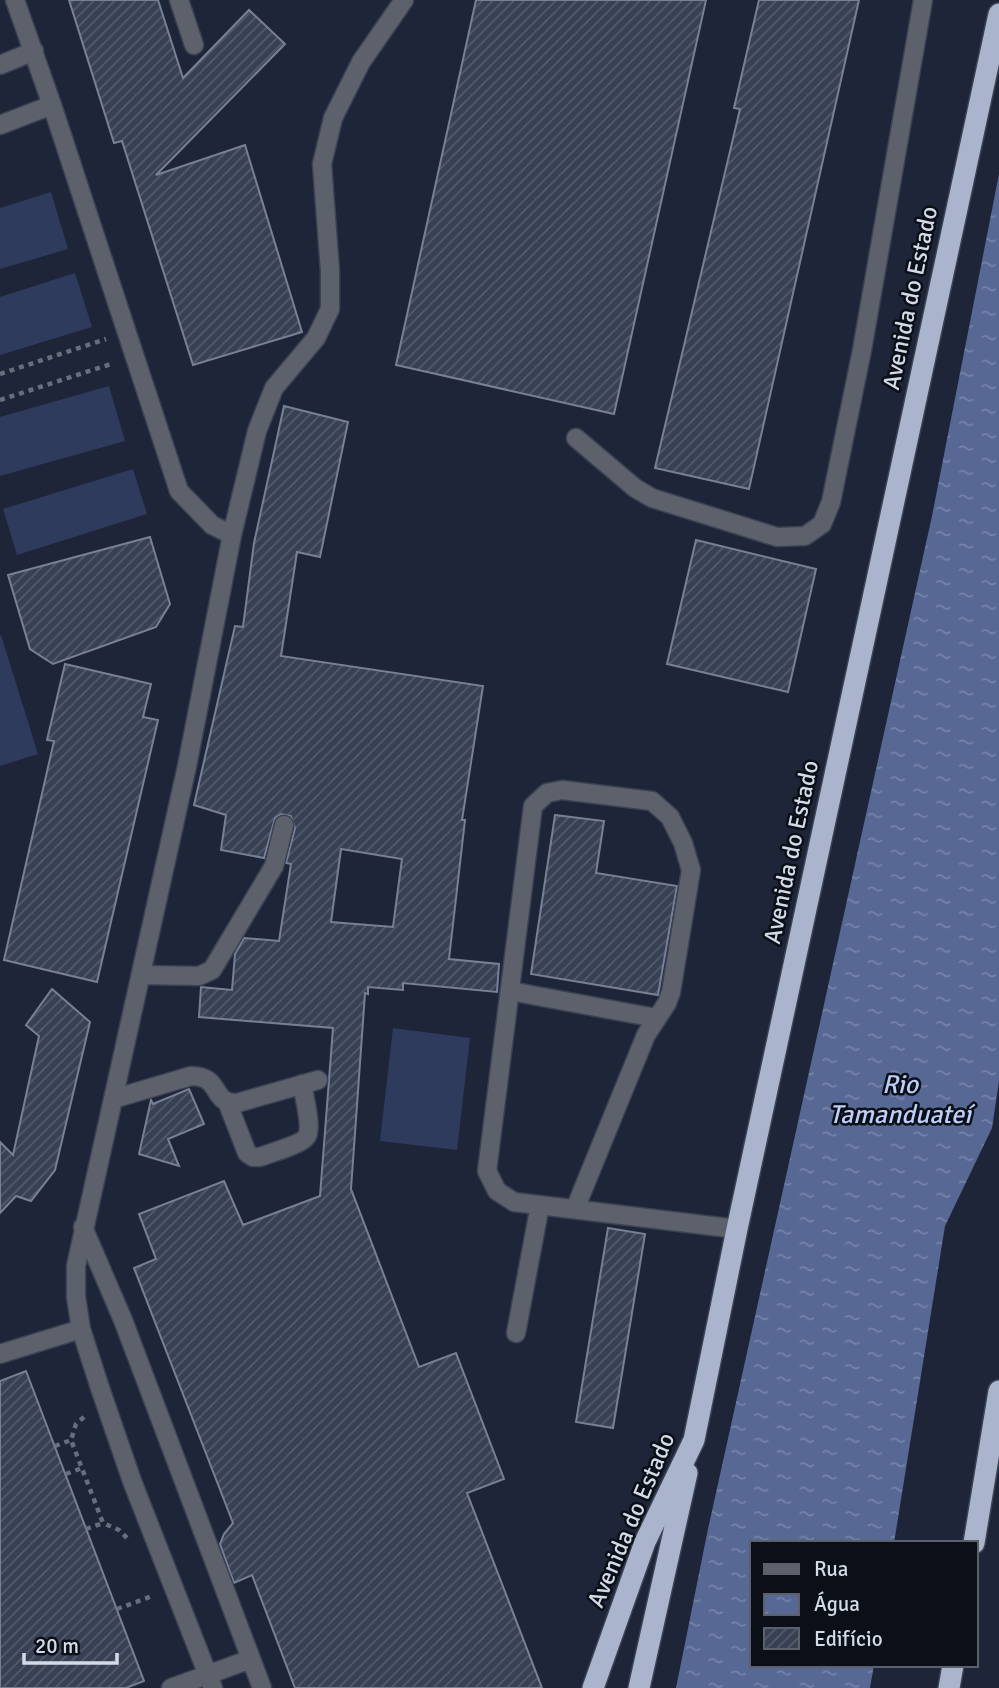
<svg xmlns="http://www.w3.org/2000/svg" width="999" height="1688" viewBox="0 0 999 1688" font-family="Signika,sans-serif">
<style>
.pitch{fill:#2e3b5d}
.water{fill:url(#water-ripples)}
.building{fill:url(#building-hatch);stroke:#778097;stroke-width:2;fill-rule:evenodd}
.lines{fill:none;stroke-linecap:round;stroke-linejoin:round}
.minor-casing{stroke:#3b4254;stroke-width:21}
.highway-casing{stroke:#3b4254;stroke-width:24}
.path{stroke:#686e7f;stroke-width:4.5;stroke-dasharray:5 5;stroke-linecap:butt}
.minor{stroke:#5d616b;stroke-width:18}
.highway{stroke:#aab4cc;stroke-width:21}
.labels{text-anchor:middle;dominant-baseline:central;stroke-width:5;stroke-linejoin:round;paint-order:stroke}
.street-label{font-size:24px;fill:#d4dae7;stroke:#0b0f17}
.water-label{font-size:26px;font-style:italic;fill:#bdcef9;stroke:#0b0f17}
</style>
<defs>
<pattern id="water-ripples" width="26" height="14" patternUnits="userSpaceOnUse" patternTransform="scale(1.75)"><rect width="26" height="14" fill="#576895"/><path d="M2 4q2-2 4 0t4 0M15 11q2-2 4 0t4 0" fill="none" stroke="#7684a9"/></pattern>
<pattern id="building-hatch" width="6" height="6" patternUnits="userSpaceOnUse" patternTransform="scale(1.75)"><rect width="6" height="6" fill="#384054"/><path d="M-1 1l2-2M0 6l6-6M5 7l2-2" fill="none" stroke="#545b6d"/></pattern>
</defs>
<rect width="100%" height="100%" fill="#1e2538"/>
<path class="pitch" d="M 51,192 L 68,249 L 0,269 L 0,208 Z
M 75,273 L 92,327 L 0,355 L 0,297 Z
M 109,386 L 125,441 L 0,476 L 0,417 Z
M 133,469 L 147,514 L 17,555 L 3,509 Z
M 1,635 L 38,754 L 0,766 L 0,636 Z
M 393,1028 L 470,1038 L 457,1150 L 380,1141 Z"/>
<path class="water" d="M 999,174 L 999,1081 L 992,1128 L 945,1226 L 894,1543 L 752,1543 L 752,1665 L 874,1665 L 870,1688 L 676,1688 L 708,1529 L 932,516 Z"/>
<path class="building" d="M 69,0 L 158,0 L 183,78 L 249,10 L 285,44 L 156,175 L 245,145 L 302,332 L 193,365 L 122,141 L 114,143 Z
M 476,0 L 706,0 L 614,414 L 396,365 Z
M 759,0 L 859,0 L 749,489 L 655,468 L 740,109 L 734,108 Z
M 284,406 L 348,422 L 320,557 L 297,552 L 281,656 L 483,686 L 462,820 L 465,820 L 449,959 L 499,964 L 497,992 L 403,983 L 403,990 L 368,987 L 368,994 L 365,993 L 351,1189 L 419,1367 L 456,1353 L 504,1479 L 467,1493 L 542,1688 L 295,1688 L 252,1575 L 234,1583 L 220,1544 L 224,1534 L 233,1523 L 134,1268 L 156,1259 L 139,1214 L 224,1181 L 243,1225 L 320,1196 L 333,1028 L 199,1017 L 201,987 L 232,990 L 235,954 L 244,938 L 279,941 L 291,864 L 286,863 L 295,828 L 291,816 L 281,814 L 275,818 L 264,858 L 221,850 L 226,815 L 194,805 L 235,626 L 243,627 L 254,543 ZM 341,849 L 402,859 L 393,927 L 331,922 Z
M 150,537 L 170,604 L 156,627 L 53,664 L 30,649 L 8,575 Z
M 696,540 L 816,569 L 788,692 L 667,664 Z
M 65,664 L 151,684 L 143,717 L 158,720 L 97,982 L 4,960 L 54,741 L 47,740 Z
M 555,815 L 604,821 L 596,873 L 677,886 L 658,995 L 531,974 Z
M 52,989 L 90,1022 L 55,1170 L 31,1201 L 16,1196 L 0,1213 L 0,1142 L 13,1155 L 39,1036 L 26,1025 Z
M 189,1089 L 204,1124 L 168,1139 L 179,1166 L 139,1154 L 151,1100 L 153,1104 Z
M 608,1228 L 645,1234 L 613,1428 L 576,1422 Z
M 26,1371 L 144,1681 L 126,1688 L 0,1688 L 0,1381 Z"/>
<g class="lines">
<g class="minor-casing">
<path id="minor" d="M 15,0 L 52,105 L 179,491 L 212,525 L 232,535
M 179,0 L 194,45
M 0,65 L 34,51
M 0,125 L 52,105
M 576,438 L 635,488 L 652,498 L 777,537 L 805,536 L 822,524 L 831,502 L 862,350 L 923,0
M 141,975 L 199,976 L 212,970 L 274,866 L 284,825
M 510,991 L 656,1018
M 113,1099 L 191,1076 C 223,1076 210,1104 237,1103 L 318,1080
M 228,1104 L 247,1153 L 253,1157 L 260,1157 C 270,1153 303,1144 307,1136 C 312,1127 304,1095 302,1084
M 575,1209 L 646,1035 L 667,1003 L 671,992 L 691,870 L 683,843 L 670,817 L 652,801 L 562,790 L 547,793 L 533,806 L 487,1171 L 497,1191 L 514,1202 L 737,1229
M 83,1227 L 123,1320 L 262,1688
M 516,1333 L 540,1205
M 0,1354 L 81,1329
M 171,1688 L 251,1659
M 213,1688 L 132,1481 L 100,1388 L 81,1329 L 76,1297 L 76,1266 L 187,766 L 232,535 L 257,431 L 274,388 L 316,338 L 330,309 L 330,271 L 322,164 L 333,118 L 361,62 L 404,0"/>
</g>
<g class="highway-casing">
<path id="highway" d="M 974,1543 L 999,1391
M 593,1688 L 645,1542 L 694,1440 L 737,1229 L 999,14
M 639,1688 L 687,1473
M 949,1688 L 953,1665"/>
</g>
<path class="path" d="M 0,374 L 106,339
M 0,400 L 114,363
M 84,1417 L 76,1424 L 71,1440 L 103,1523 L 119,1530 L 127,1538
M 55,1446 L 71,1440
M 66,1474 L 82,1468
M 86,1529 L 103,1523
M 117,1609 L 152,1596"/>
<use href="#minor" class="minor"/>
<use href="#highway" class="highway"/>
</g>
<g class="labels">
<g class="street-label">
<text transform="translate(910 298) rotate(-78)">Avenida do Estado</text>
<text transform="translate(791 852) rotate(-78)">Avenida do Estado</text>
<text transform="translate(631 1520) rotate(-67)">Avenida do Estado</text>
</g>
<g class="water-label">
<text x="900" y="1085">Rio<tspan x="900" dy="30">Tamanduateí</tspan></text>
</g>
</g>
<rect x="750" y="1541" width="228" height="126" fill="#0b0f17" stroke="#5b606a" stroke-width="2"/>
<rect x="764" y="1564" width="35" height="10" fill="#5d616b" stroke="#5b606a" stroke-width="2"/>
<text x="814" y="1576" font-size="21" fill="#d4dae7">Rua</text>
<rect x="764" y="1594" width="35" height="21" fill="url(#water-ripples)" stroke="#5b606a" stroke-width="2"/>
<text x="814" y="1611" font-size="21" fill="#d4dae7">Água</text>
<rect x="764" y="1628" width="35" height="21" fill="url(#building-hatch)" stroke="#5b606a" stroke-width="2"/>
<text x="814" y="1646" font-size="21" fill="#d4dae7">Edifício</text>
<path d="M24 1653v10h93v-10" fill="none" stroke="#d4dae7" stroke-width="3.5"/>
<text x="35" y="1653" font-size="21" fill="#d4dae7" stroke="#0b0f17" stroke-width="5" paint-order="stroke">20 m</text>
</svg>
